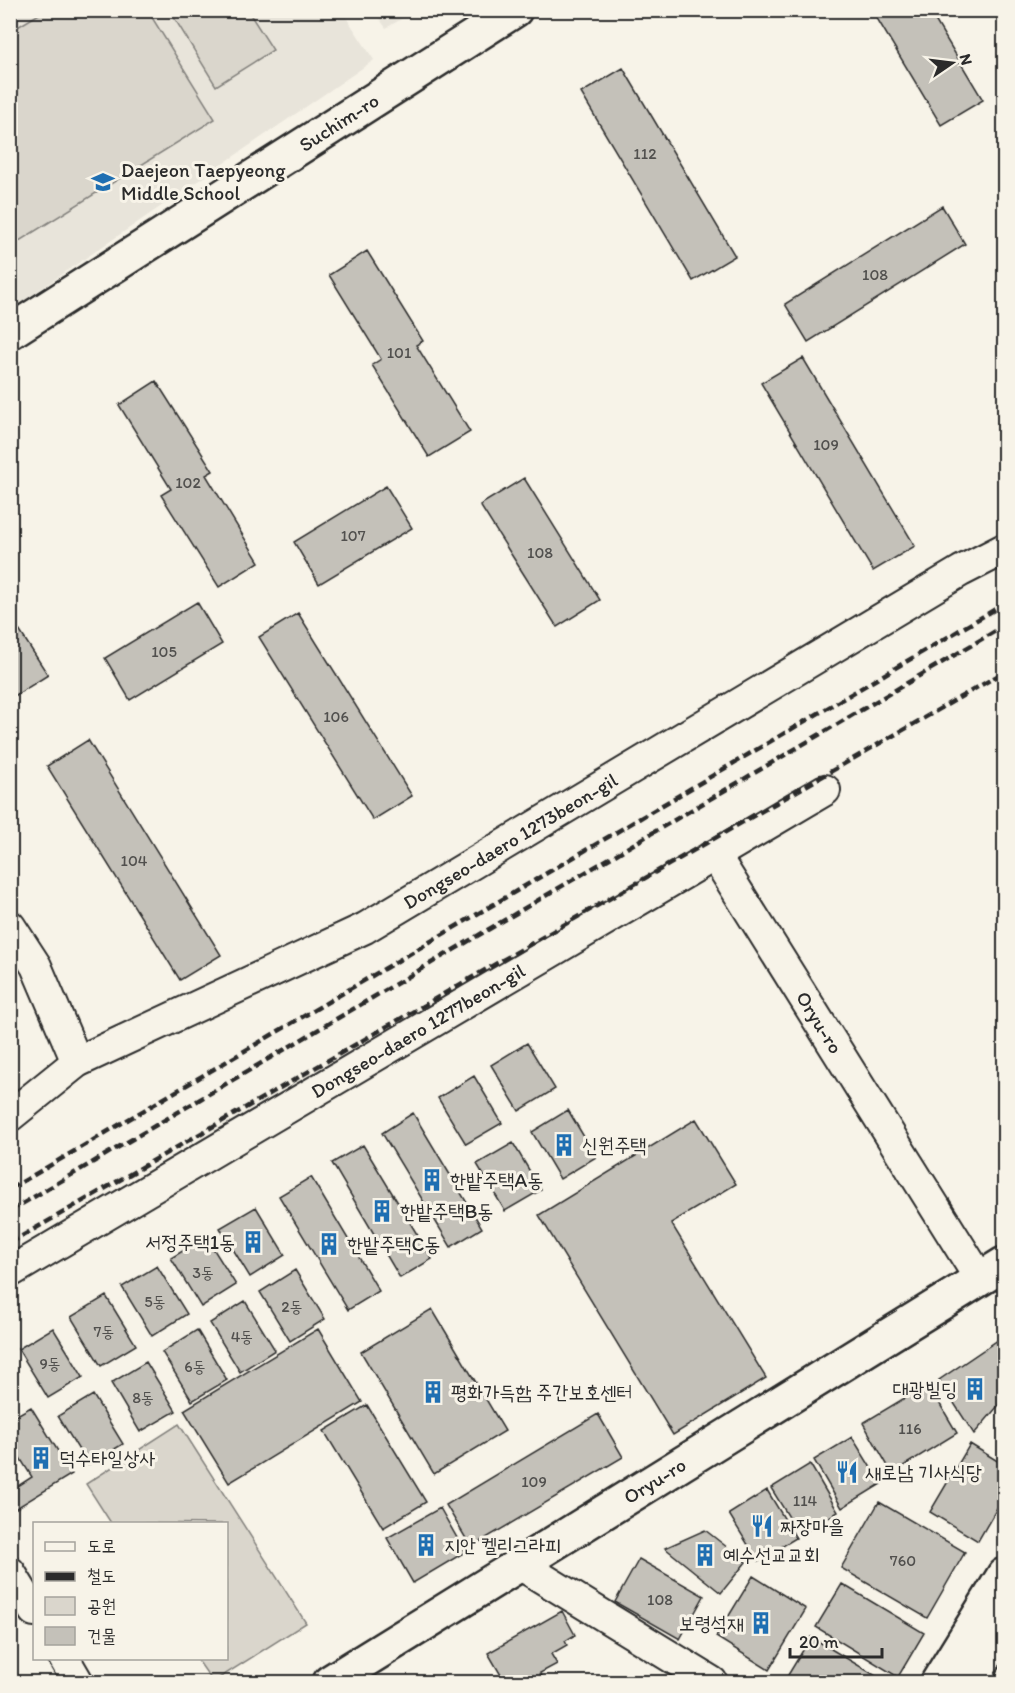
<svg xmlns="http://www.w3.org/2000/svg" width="1015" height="1693" viewBox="0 0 1015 1693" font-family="Itim,'Poor Story',sans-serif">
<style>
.built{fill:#e8e4da}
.green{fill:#dad6cc;stroke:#82807c;stroke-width:1.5}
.building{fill:#c4c1b9;stroke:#2b2b2b;stroke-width:1.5}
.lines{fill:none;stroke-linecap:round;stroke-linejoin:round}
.street-casing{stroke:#2b2b2b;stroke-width:34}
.secondary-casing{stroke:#2b2b2b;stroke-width:38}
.primary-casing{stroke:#2b2b2b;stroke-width:38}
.street{stroke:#f7f3e8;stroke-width:30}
.secondary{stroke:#f7f3e8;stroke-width:33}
.primary{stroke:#f7f3e8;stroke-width:33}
.rail{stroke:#2b2b2b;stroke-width:4.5;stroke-dasharray:9 4.5;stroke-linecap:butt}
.labels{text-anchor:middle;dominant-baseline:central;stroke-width:6;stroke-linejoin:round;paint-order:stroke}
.number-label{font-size:16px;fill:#51504e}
.street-label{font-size:20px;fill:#2b2b2b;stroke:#f7f3e8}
.poi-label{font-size:20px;fill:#2b2b2b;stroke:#f7f3e8;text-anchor:start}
</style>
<rect width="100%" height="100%" fill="#f7f3e8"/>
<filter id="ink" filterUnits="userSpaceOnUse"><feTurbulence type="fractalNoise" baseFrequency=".0167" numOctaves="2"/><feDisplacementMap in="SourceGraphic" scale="12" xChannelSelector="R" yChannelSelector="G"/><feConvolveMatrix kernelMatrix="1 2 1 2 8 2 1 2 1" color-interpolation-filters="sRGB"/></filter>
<g filter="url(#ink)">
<path class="built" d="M 10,11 L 342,11 L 374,60 L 13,308 L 10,304 Z
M 374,11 L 415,11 L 386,28 Z"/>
<path class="green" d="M 44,11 L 148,11 L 215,119 L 16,243 L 10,234 L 11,31 Z
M 170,11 L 248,11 L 273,50 L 216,86 Z
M 179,1424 L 306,1623 L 213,1682 L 197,1659 L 226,1658 L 226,1524 L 111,1523 L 86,1484 Z"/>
<path class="building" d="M 872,10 L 929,10 L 983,100 L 941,125 Z
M 623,68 L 735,256 L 693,281 L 581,93 Z
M 942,206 L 965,244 L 808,342 L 785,304 Z
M 367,251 L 423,341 L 416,345 L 470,432 L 429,457 L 372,365 L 381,359 L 329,275 Z
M 803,358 L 915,546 L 873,571 L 761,383 Z
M 156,381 L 213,471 L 206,475 L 259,562 L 219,587 L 161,495 L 171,489 L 119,405 Z
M 524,478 L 600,600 L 557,627 L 480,505 Z
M 386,486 L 412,528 L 319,584 L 294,542 Z
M 197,602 L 222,644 L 130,700 L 105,658 Z
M 298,613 L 412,796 L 373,820 L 259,637 Z
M 10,616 L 48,675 L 10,699 Z
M 88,740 L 221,955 L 180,980 L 47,766 Z
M 527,1043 L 555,1089 L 519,1111 L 491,1065 Z
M 474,1076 L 502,1123 L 466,1144 L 438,1098 Z
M 568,1110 L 596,1157 L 560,1179 L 532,1132 Z
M 413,1113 L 482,1228 L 451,1247 L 382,1133 Z
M 696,1119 L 736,1184 L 671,1223 L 766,1378 L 673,1435 L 539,1215 Z
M 513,1143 L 541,1190 L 505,1211 L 477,1164 Z
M 363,1145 L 432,1259 L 400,1278 L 332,1163 Z
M 311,1177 L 379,1291 L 348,1310 L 279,1196 Z
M 256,1207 L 285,1255 L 250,1277 L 220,1228 Z
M 206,1237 L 236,1285 L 201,1307 L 171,1258 Z
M 157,1266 L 187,1314 L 152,1336 L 122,1287 Z
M 295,1270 L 325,1319 L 290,1341 L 260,1292 Z
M 106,1296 L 136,1345 L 101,1366 L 71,1317 Z
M 245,1301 L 275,1350 L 240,1372 L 210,1323 Z
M 432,1309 L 505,1431 L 434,1474 L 361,1352 Z
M 53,1328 L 83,1377 L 48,1398 L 18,1349 Z
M 318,1329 L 362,1402 L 229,1483 L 184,1410 Z
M 197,1330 L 227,1380 L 192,1401 L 162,1352 Z
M 1004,1336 L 1004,1399 L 974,1434 L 939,1380 Z
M 146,1362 L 176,1411 L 140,1432 L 111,1383 Z
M 928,1384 L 957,1433 L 892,1473 L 863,1423 Z
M 93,1395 L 123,1444 L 88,1465 L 58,1416 Z
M 367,1405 L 426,1502 L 383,1528 L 324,1431 Z
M 31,1407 L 72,1474 L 10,1512 L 10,1481 L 15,1488 L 32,1477 L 10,1442 L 10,1419 Z
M 598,1414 L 623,1457 L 471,1547 L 446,1505 Z
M 852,1437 L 881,1484 L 842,1508 L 814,1460 Z
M 970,1444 L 1004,1465 L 1004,1496 L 978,1541 L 930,1512 Z
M 810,1464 L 838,1512 L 800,1535 L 771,1488 Z
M 767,1490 L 796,1538 L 758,1561 L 729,1514 Z
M 879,1502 L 965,1552 L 927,1618 L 841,1568 Z
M 440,1508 L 465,1552 L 413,1583 L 387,1538 Z
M 705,1530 L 746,1562 L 721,1593 L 665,1548 Z
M 639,1559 L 704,1596 L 680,1639 L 615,1602 Z
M 753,1576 L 806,1609 L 769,1670 L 716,1637 Z
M 842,1584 L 924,1633 L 898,1677 L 816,1627 Z
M 562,1611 L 575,1635 L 565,1641 L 567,1645 L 551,1654 L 557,1664 L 540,1673 L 545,1681 L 505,1682 L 488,1653 Z
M 811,1637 L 886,1682 L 789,1682 L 785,1680 Z"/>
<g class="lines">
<g class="street-casing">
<g id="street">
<path id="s1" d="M 716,857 L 980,1279"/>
<path d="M 10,926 L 36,966 L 77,1062"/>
<path id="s2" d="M 10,1116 L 77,1062 L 365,928 L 961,571 L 1004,549"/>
<path id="s3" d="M 10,1272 L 825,790"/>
<path d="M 521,1565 L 712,1682"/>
<path d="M 10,1572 L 34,1611"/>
<path d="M 64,1658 L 78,1682"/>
</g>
</g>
<g class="secondary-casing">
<g id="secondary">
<path id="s4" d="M 10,332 L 515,10"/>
<path id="s5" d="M 330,1682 L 1004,1264"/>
</g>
</g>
<g class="primary-casing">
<path id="primary" d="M 938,1682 L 1004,1575
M 970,1682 L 1004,1626"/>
</g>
<use href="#street" class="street"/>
<use href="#secondary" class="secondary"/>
<use href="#primary" class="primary"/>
<path class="rail" d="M 10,1189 L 1004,604
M 10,1211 L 1004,626
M 10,1243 L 1004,672"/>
</g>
</g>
<defs>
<g id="school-bare" transform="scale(1.8)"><path d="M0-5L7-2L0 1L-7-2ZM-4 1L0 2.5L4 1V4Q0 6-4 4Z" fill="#1f6fb2" stroke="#f7f3e8" stroke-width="2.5" paint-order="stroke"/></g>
<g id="building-bare" transform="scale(1.8)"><path d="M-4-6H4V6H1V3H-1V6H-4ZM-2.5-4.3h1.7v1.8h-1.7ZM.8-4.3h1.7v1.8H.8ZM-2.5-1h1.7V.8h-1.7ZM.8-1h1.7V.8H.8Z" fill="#1f6fb2" stroke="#f7f3e8" stroke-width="2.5" paint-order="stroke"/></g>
<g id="restaurant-bare" transform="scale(1.8)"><path d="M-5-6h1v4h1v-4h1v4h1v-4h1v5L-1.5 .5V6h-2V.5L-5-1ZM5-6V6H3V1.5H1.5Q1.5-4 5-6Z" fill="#1f6fb2" stroke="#f7f3e8" stroke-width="2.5" paint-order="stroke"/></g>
</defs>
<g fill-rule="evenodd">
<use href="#school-bare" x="103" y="182"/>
<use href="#building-bare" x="564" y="1145"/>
<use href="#building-bare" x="432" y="1180"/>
<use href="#building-bare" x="382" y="1211"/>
<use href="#building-bare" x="253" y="1242"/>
<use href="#building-bare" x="329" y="1244"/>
<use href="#building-bare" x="975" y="1389"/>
<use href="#building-bare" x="433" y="1392"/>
<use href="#building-bare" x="41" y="1458"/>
<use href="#restaurant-bare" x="847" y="1472"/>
<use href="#restaurant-bare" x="762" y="1526"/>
<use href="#building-bare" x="426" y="1545"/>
<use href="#building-bare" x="705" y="1555"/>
<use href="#building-bare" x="761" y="1623"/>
</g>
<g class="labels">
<g class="number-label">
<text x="645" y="153">112</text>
<text x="875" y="274">108</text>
<text x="399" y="352">101</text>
<text x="826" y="444">109</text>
<text x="188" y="482">102</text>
<text x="353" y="535">107</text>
<text x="540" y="552">108</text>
<text x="164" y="651">105</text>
<text x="336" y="716">106</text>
<text x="134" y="860">104</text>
<text x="203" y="1272">3동</text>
<text x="155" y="1301">5동</text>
<text x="292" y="1306">2동</text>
<text x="104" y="1331">7동</text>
<text x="242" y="1336">4동</text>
<text x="50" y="1363">9동</text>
<text x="195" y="1366">6동</text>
<text x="143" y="1397">8동</text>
<text x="910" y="1428">116</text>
<text x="534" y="1481">109</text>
<text x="805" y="1500">114</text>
<text x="903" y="1560">760</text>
<text x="660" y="1599">108</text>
</g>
<g class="street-label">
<text stroke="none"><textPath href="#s4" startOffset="390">Suchim-ro</textPath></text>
<text stroke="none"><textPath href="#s2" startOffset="573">Dongseo-daero 1273beon-gil</textPath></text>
<text stroke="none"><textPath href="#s1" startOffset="195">Oryu-ro</textPath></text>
<text stroke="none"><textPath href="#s3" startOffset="474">Dongseo-daero 1277beon-gil</textPath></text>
<text stroke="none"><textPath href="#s5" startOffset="382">Oryu-ro</textPath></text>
</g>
<g class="poi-label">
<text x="121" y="170">Daejeon Taepyeong<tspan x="121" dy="23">Middle School</tspan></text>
<text x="582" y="1145">신원주택</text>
<text x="450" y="1180">한밭주택A동</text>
<text x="400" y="1211">한밭주택B동</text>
<text x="235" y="1242" text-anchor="end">서정주택1동</text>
<text x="347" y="1244">한밭주택C동</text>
<text x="957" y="1389" text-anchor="end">대광빌딩</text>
<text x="451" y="1392">평화가득함 주간보호센터</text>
<text x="59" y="1458">덕수타일상사</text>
<text x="865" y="1472">새로남 기사식당</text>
<text x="780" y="1526">짜장마을</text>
<text x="444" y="1545">지안 켈리그라피</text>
<text x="723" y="1555">예수선교교회</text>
<text x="743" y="1623" text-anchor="end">보령석재</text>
</g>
</g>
<rect width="1015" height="1693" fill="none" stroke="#f7f3e8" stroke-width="36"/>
<rect x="18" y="18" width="979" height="1657" fill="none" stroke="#2b2b2b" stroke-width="2" filter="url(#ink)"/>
<rect x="33" y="1522" width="195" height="138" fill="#f7f3e8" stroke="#a5a39c" stroke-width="1.5"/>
<rect x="45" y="1542" width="30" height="9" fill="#f7f3e8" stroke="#a5a39c" stroke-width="1.5"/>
<text x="87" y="1552" font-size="18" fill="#2b2b2b">도로</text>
<rect x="45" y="1572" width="30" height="9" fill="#2b2b2b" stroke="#a5a39c" stroke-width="1.5"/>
<text x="87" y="1582" font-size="18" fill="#2b2b2b">철도</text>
<rect x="45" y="1597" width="30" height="18" fill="#dad6cc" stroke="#a5a39c" stroke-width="1.5"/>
<text x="87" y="1612" font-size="18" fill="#2b2b2b">공원</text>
<rect x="45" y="1627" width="30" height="18" fill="#c4c1b9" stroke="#a5a39c" stroke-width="1.5"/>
<text x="87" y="1642" font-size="18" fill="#2b2b2b">건물</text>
<g transform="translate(952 63) rotate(76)" stroke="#f7f3e8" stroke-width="4.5" paint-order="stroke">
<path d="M0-4.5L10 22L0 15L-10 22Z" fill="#2b2b2b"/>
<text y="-9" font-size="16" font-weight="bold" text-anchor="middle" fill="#2b2b2b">N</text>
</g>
<path d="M790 1648v9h92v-9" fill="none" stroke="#2b2b2b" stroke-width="3"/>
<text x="799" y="1648" font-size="18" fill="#2b2b2b" stroke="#f7f3e8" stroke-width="4.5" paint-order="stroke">20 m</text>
</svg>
